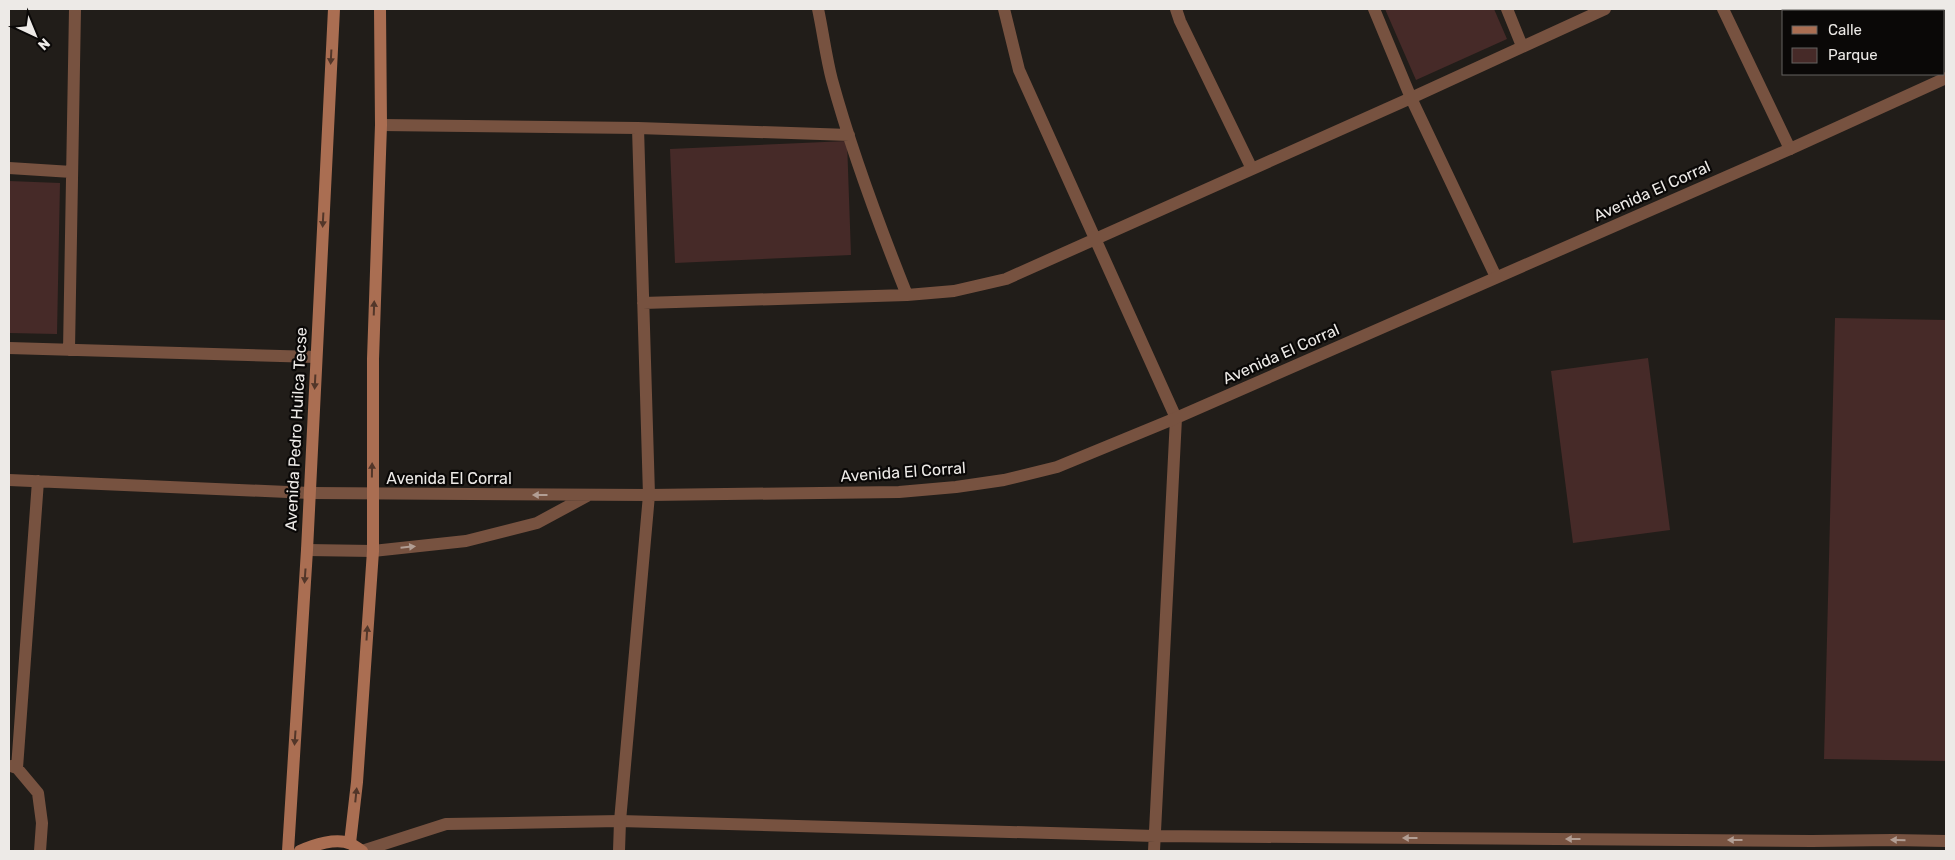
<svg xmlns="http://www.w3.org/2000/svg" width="1955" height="860" viewBox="0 0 1955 860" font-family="Rubik,sans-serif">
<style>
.green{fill:#462a28}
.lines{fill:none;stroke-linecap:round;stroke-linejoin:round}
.minor{stroke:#775240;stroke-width:12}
.tertiary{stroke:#775240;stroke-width:12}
.secondary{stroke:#aa6e52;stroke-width:12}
.oneway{fill:#523629}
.oneway2{fill:#b29e94}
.labels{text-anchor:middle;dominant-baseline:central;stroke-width:4.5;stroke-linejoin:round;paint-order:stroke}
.street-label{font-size:16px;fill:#edeae7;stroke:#0a0807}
</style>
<rect width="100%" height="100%" fill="#211d19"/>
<path class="green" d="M 1385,9 L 1494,9 L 1507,39 L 1416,80 Z
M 847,141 L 851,255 L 675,263 L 670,149 Z
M 9,181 L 60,183 L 57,334 L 9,333 Z
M 1835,318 L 1946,320 L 1946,761 L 1824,759 Z
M 1648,358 L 1670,530 L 1573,543 L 1551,371 Z"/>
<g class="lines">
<path class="minor" d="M 818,9 C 823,32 826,57 832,80 C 852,153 879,225 907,295
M 1004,9 L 1019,70 L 1176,418 L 1154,851
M 1176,9 L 1180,21 L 1252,169
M 1374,9 L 1411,98 L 1496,277
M 1507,9 L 1522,46
M 1723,9 L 1790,149
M 381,125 L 638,128 L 849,135
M 638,128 L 649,495
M 9,168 L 72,172
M 643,303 L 907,295 L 954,291 L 1006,279 L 1411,98 L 1605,9
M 9,348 L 316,357
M 69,350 L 75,9
M 9,480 L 310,493
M 11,766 L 17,768 L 38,793 L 42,823 L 40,851
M 17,768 L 38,481
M 362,851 L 446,824 L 620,821 L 1155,836 L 1812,841 L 1892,840 L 1946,841"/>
<path class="tertiary" d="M 310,493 L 649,495 L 899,492 L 956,487 L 1004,480 L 1057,467 L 1176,418 L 1790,149 L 1946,78
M 307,550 L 373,551 L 466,541 L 537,523 L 587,496
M 619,851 L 620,821 L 649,495"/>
<path class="secondary" d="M 350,843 L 357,782 L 373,551 L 373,359 L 381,125 L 380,9
M 288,851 L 307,550 L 334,9
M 300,851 C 313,845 337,837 351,844 C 355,846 358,849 362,851"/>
</g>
<defs><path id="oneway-solid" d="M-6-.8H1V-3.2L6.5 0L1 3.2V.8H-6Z" transform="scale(1.25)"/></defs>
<g class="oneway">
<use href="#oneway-solid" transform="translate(331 57) rotate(93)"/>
<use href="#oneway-solid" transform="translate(323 220) rotate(93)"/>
<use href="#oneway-solid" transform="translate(374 308) rotate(-88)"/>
<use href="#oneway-solid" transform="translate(315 382) rotate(93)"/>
<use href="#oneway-solid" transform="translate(372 470) rotate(-89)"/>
<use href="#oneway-solid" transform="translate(305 576) rotate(94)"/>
<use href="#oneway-solid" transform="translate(367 633) rotate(-86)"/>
<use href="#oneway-solid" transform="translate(295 738) rotate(94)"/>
<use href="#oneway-solid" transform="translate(356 795) rotate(-84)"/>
</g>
<g class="oneway2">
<use href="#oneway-solid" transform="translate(540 495) rotate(-180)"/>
<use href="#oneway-solid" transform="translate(408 547) rotate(-6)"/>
<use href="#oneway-solid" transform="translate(1410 838) rotate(-180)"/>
<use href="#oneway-solid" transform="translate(1573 839) rotate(-180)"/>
<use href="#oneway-solid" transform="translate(1735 840) rotate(-180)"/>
<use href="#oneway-solid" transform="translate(1898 840) rotate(-179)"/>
</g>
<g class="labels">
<g class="street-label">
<text transform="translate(1652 191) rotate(-24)">Avenida El Corral</text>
<text transform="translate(1281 354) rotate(-24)">Avenida El Corral</text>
<text transform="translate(296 429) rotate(-87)">Avenida Pedro Huilca Tecse</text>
<text transform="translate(903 472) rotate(-4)">Avenida El Corral</text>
<text x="449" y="478">Avenida El Corral</text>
</g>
</g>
<rect width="1955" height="860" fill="none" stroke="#edeae7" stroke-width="20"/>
<rect x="1782" y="10" width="162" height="65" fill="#0a0807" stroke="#656261"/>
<rect x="1792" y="26" width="25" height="8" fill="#aa6e52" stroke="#656261"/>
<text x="1828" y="35" font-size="15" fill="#edeae7">Calle</text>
<rect x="1792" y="48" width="25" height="15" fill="#462a28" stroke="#656261"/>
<text x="1828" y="60" font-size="15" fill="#edeae7">Parque</text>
<g transform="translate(35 35) rotate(136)" stroke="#0a0807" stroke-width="4" paint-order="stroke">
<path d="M0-4L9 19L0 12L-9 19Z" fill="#edeae7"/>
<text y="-8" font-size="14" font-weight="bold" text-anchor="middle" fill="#edeae7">N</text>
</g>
</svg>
